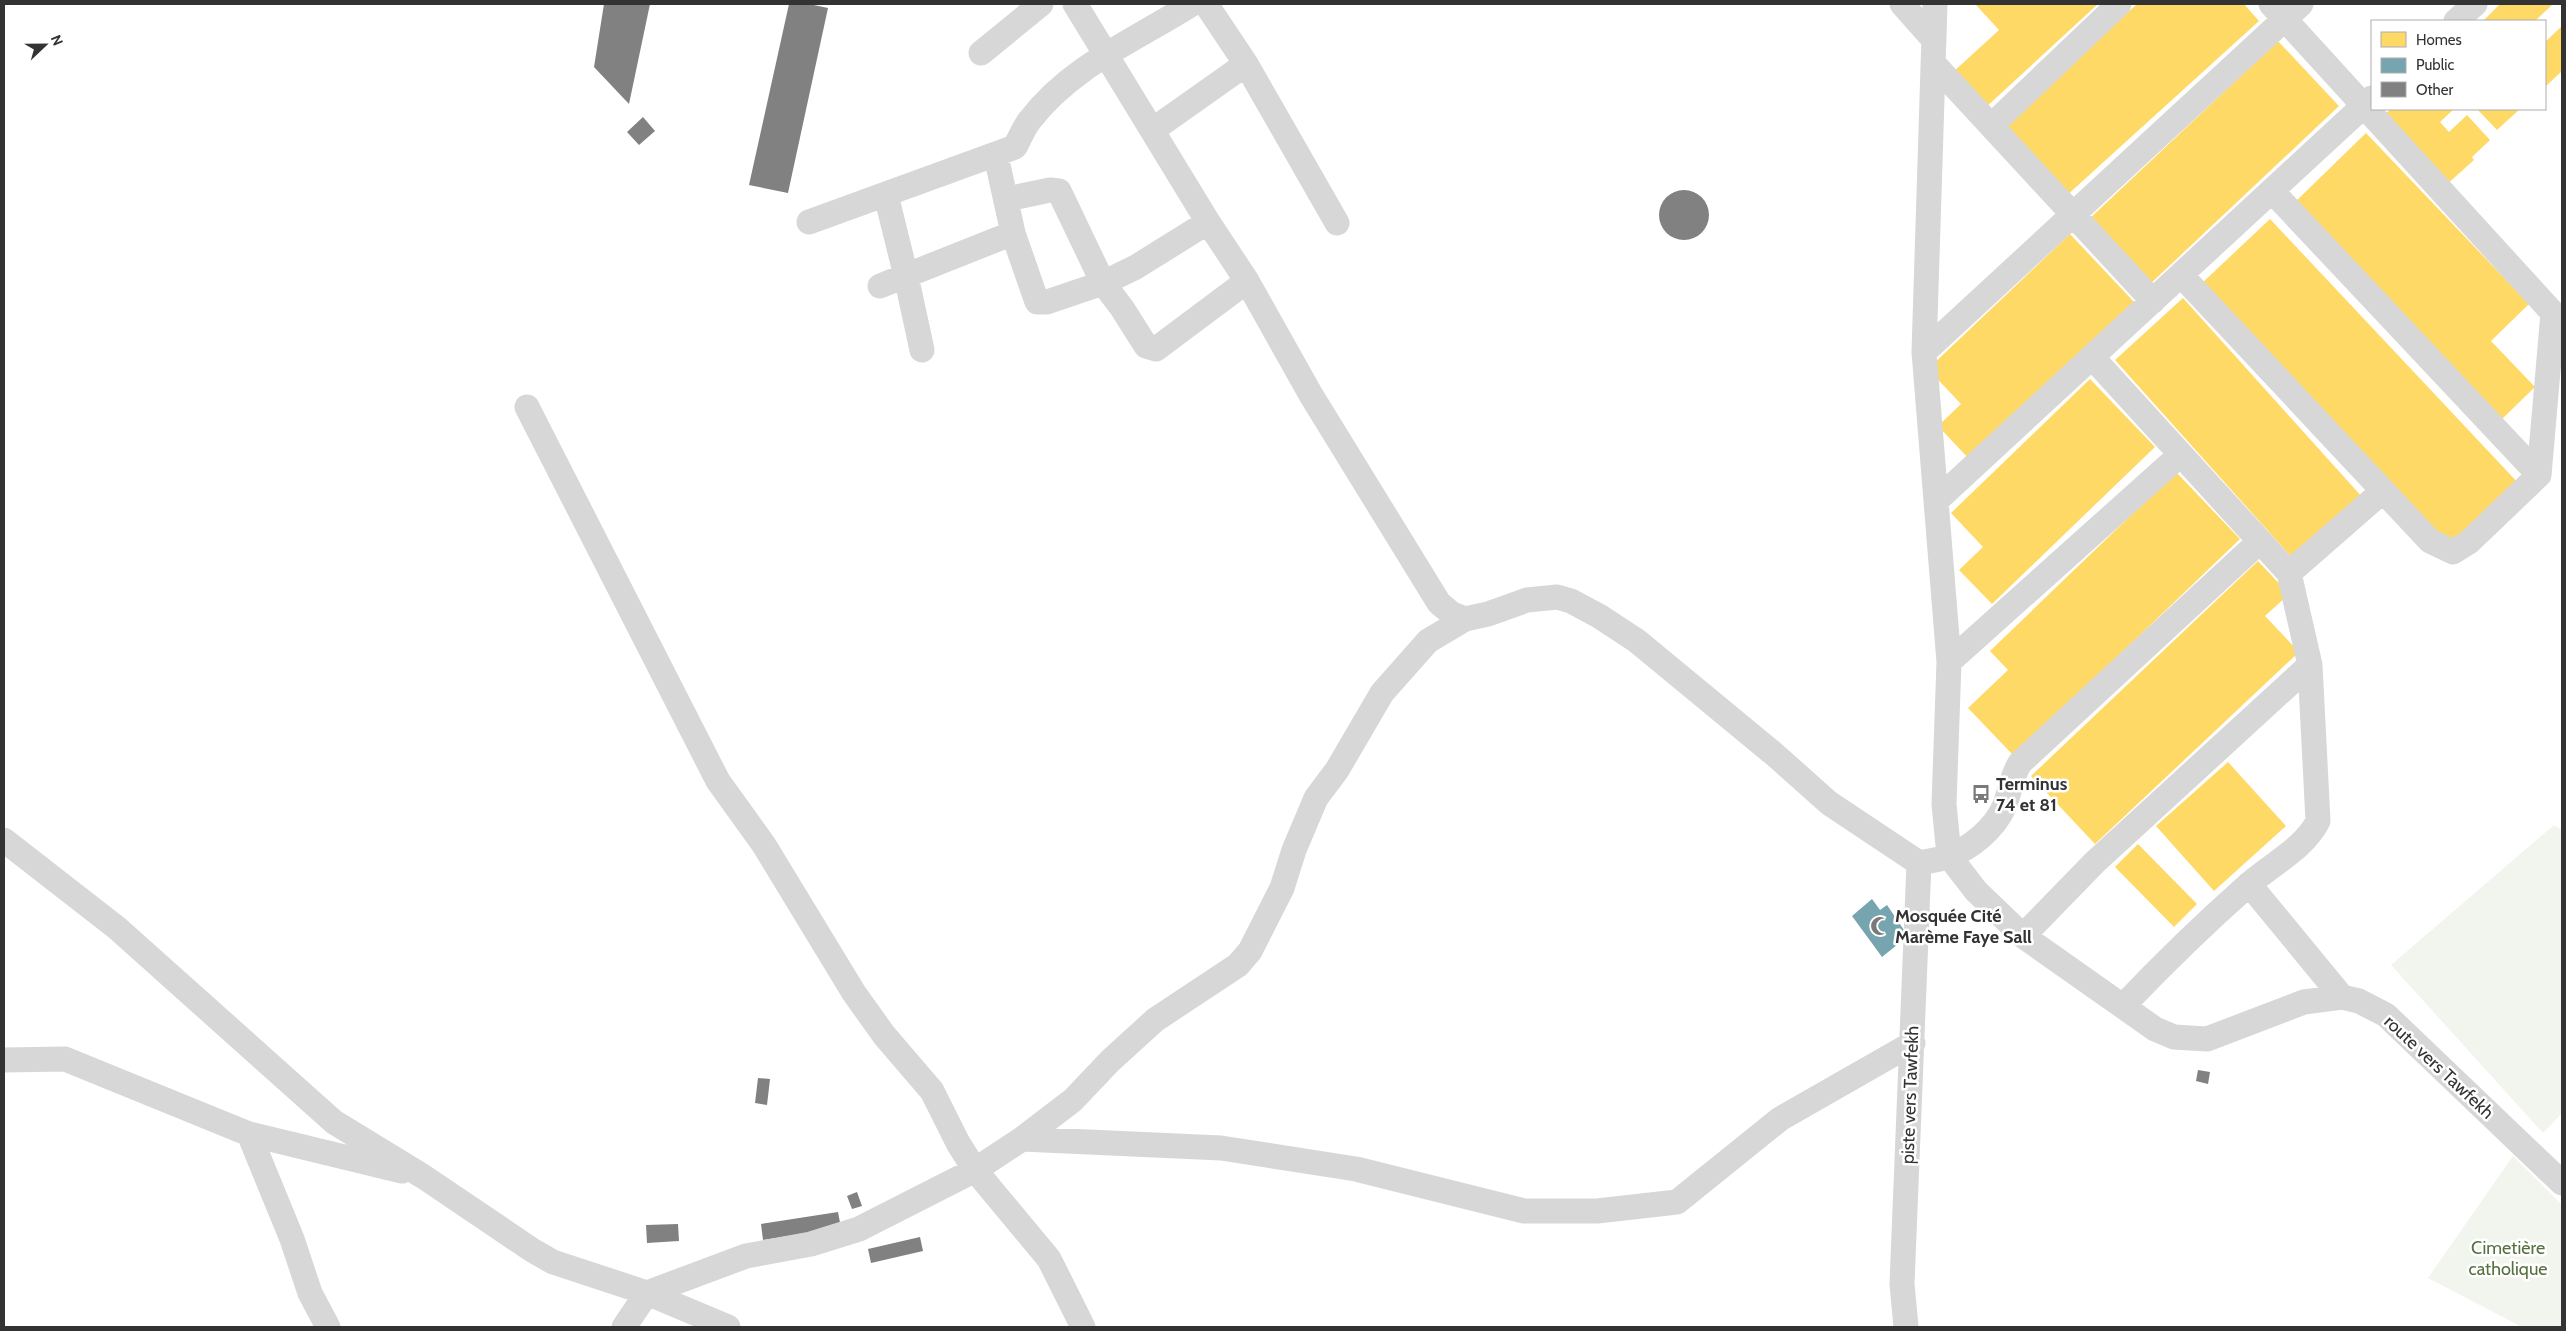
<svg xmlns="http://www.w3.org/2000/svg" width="2566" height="1331" viewBox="0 0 2566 1331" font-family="Cabin,sans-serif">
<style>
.green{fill:#f1f5ed}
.homes{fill:#ffd966}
.public{fill:#76a5af}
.building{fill:#818181}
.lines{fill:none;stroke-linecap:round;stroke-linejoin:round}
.minor{stroke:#d7d7d7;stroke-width:25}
.labels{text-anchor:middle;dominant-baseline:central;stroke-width:5;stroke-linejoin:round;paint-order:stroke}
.poi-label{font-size:18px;font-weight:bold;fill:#333;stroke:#fff;text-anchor:start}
.street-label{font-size:18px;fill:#333;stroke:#fff}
.park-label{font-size:18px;fill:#56703f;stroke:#fff}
</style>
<rect width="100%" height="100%" fill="#fff"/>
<path class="green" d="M 2554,825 L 2562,830 L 2562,1113 L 2543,1133 L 2391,965 Z
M 2513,1156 L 2562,1205 L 2562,1327 L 2522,1327 L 2428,1278 Z"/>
<path class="homes" d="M 1975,4 L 2098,4 L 1985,108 L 1952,73 L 1999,30 Z
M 2137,4 L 2244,4 L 2259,21 L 2065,197 L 2002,128 Z
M 2500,4 L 2553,4 L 2535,21 L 2483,21 Z
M 2561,27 L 2562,71 L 2545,87 L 2545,42 Z
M 2278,41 L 2339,106 L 2148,286 L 2087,221 Z
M 2391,109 L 2454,109 L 2440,122 L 2449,132 L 2467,115 L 2490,140 L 2472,157 L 2474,160 L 2445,186 L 2383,116 Z
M 2477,109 L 2520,109 L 2497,130 Z
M 2366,133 L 2529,304 L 2491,341 L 2535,387 L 2501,420 L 2294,203 Z
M 2270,219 L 2521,486 L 2452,551 L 2201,284 Z
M 2070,234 L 2135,303 L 1970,460 L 1938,426 L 1961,404 L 1928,369 Z
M 2183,298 L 2363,498 L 2294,560 L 2115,360 Z
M 2090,379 L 2155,447 L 1992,604 L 1959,570 L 1983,547 L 1951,513 Z
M 2176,472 L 2240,539 L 2014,756 L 1968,708 L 2008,670 L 1990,651 Z
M 2258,561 L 2289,594 L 2265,616 L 2299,652 L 2095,844 L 2031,776 Z
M 2228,762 L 2286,826 L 2214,891 L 2156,826 Z
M 2138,844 L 2197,904 L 2174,927 L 2115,867 Z"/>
<path class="public" d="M 1872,899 L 1880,910 L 1887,905 L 1908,936 L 1882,957 L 1852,916 Z"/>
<path class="building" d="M 604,4 L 650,4 L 629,104 L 594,67 Z
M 789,4 L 809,4 L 828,8 L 788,193 L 749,185 Z
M 643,117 L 655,131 L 639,145 L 627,132 Z
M1659 215a25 25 0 1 1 50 0a25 25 0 1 1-50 0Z
M 2198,1070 L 2210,1072 L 2208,1084 L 2196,1081 Z
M 758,1078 L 770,1079 L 767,1105 L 755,1103 Z
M 857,1192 L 862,1206 L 852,1209 L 847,1196 Z
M 838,1212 L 841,1228 L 763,1240 L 761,1224 Z
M 678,1224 L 679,1241 L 647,1243 L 646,1225 Z
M 920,1237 L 923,1251 L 871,1263 L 868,1249 Z"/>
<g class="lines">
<path class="minor" d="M 1075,4 L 1208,222 L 1247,281 L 1311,395 L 1439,603 L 1452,614 L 1465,619 L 1488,614 L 1527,600 L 1557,597 L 1571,601 L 1599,616 L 1637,641 L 1774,754 L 1829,803 L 1919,863 C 1928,861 1940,860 1949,856 C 1971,848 1994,829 2004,807 C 2010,793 2011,777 2020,763 L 2260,541
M 1206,4 L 1246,64 L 1337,223
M 1902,4 L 1934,40
M 1935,4 L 1924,352 L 1949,662 L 1944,804 L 1949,856 L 1976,891 L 2023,936 L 2155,1029 L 2174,1037 L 2207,1039 L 2304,1002 L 2342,997 L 2359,1001 L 2386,1015 L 2562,1183
M 2271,4 L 2562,323
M 2456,21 L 2475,4
M 981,53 L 1041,4
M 1934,64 L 2153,301
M 1992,125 L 2119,4
M 1154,129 L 1246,64
M 996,156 L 1013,233 L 1037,302 L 1047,302 L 1103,283 L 1136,267 L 1208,222
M 2272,191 L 2539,475
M 886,195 L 906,276 L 922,350
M 1007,199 L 1050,190 L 1059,191 L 1103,283 L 1122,308 L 1146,346 L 1156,349 L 1247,281
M 809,222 L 1015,147 C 1020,138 1024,127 1030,120 C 1071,66 1137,39 1192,4
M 2181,275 L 2430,541 L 2453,552 L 2469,542 L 2539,475 L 2553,313
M 880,286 L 1013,233
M 1924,352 L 2301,4
M 2092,357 L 2289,573 L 2310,665 L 2318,821 C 2304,849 2270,865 2247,886 C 2204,924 2163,964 2123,1006
M 527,407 L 718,781 L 764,845 L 854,993 L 884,1035 L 932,1091 L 958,1143 L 975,1170 L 1049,1259 L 1083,1327
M 1936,501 L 2372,98
M 2289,573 L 2383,491
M 1949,662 L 2180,455
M 4,840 L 117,928 L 334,1122 L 424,1177 L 532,1250 L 553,1262 L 647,1293 L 728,1327
M 2249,884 L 2342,997
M 2023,936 L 2095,862 L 2310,665
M 4,1060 L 65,1059 L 249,1134 L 402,1171
M 249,1134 L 292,1239 L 310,1293 L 328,1327
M 1022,1139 L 1221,1148 L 1356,1169 L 1524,1211 L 1597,1211 L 1677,1202 L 1780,1119 L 1913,1043
M 624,1327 L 647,1293 L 746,1256 L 811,1244 L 859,1229 L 975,1170 L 1022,1139 L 1073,1100 L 1110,1061 L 1155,1020 L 1238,965 L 1250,951 L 1282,888 L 1294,850 L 1316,798 L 1337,770 L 1382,693 L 1428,641 L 1465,619
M 1906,1327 L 1902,1284 L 1919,863"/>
</g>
<defs>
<g id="bus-bare" transform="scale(1.5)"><path d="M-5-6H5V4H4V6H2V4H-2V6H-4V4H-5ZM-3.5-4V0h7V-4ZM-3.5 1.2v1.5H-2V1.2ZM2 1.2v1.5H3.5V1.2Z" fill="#7a7a7a" stroke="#fff" stroke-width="2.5" paint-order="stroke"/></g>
<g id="mosque-bare" transform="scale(1.5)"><path d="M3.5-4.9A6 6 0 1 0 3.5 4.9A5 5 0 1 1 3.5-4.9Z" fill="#7a7a7a" stroke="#fff" stroke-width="2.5" paint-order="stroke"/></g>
</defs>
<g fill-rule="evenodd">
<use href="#bus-bare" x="1981" y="794"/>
<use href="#mosque-bare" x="1880" y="926"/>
</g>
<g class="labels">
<g class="poi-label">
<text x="1996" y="784">Terminus<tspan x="1996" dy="21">74 et 81</tspan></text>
<text x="1895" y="916">Mosquée Cité<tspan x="1895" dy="21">Marème Faye Sall</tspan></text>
</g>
<g class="street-label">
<text transform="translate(2439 1067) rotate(43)">route vers Tawfekh</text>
<text transform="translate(1910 1095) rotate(-88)">piste vers Tawfekh</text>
</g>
<g class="park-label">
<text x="2508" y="1248">Cimetière<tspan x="2508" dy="21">catholique</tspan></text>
</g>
</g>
<rect width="2566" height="1331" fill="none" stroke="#333333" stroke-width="10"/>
<rect x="2371" y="20" width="175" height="90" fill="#ffffff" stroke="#adadad"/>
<rect x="2381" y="32" width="25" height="15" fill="#ffd966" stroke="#adadad"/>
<text x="2416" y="45" font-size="15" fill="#333333">Homes</text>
<rect x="2381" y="58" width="25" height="15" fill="#76a5af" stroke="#adadad"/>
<text x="2416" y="70" font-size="15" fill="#333333">Public</text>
<rect x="2381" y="82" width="25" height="15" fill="#818181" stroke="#adadad"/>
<text x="2416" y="95" font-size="15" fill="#333333">Other</text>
<g transform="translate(45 45) rotate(68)" stroke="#ffffff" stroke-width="4" paint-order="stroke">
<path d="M0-4L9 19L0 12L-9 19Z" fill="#333333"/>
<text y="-8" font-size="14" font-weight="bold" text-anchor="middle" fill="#333333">N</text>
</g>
</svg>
